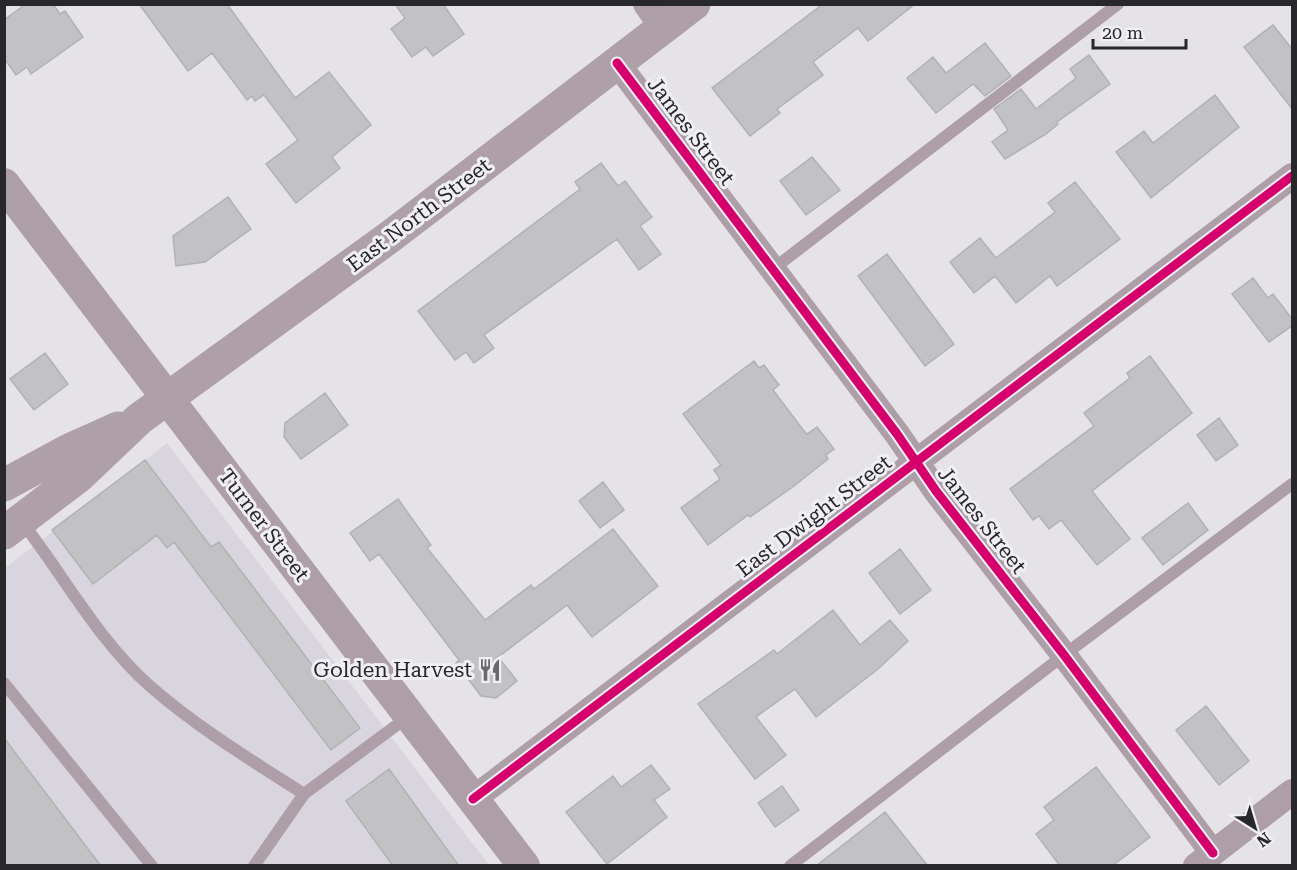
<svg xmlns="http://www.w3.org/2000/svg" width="1297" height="870" viewBox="0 0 1297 870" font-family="'Roboto Serif',serif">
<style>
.built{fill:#d8d5de}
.building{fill:#c2c1c4;stroke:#b2b1b4;stroke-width:1.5}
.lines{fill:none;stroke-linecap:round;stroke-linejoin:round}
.service{stroke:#ae9ea7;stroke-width:12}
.minor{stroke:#ae9ea7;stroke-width:26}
.tertiary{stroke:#ae9ea7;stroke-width:32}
.primary{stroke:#ae9fa9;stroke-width:33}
.cycleway-casing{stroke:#f1eff6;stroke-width:13}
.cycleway{stroke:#d6006c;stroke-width:9}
.labels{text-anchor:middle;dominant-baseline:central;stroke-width:6;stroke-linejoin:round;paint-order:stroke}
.street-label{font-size:21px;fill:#282729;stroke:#f1eff6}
.poi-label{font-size:21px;fill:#282729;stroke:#f1eff6;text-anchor:end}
</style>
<rect width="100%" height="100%" fill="#e5e3e8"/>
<path class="built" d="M 167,443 L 489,865 L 5,866 L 5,568 Z"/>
<path class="building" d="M 26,4 L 53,4 L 60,14 L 65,11 L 83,37 L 31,74 L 27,67 L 16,75 L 4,58 L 4,20 Z
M 139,4 L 227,4 L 295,98 L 329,72 L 371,125 L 332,157 L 340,168 L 296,203 L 266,164 L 298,140 L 264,95 L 255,101 L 252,96 L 247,100 L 212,53 L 188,71 Z
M 395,4 L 443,4 L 464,34 L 433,56 L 426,47 L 412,57 L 391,29 L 405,18 Z
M 823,4 L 915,4 L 868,41 L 858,28 L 813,62 L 823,75 L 777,109 L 780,113 L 750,136 L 712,88 Z
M 1273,25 L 1293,50 L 1293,110 L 1244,47 Z
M 985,43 L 1011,76 L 985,96 L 973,84 L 936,113 L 907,78 L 933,57 L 946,73 Z
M 1089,55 L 1110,84 L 1057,122 L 1058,124 L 1046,134 L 1005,159 L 992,142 L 1008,130 L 994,109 L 1021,89 L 1036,109 L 1076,78 L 1070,69 Z
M 1215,95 L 1239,127 L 1151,198 L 1116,152 L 1144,131 L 1153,143 Z
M 812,157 L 840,190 L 806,215 L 780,181 Z
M 601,163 L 618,186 L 625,181 L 652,217 L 640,226 L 661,254 L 639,270 L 617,239 L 484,335 L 494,348 L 474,363 L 466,352 L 455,360 L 418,311 L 580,189 L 575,182 Z
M 1075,182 L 1120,239 L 1057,286 L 1050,276 L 1016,303 L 995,276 L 974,293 L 950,262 L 980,238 L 996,258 L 1055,212 L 1048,203 Z
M 228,197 L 251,229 L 205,262 L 176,266 L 173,236 Z
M 887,254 L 954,344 L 925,366 L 858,276 Z
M 1253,278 L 1268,298 L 1273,294 L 1293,320 L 1293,325 L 1269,342 L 1232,294 Z
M 45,353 L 68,384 L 34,410 L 10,379 Z
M 1150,356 L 1192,413 L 1092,491 L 1130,539 L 1097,565 L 1061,520 L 1049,529 L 1039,516 L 1033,520 L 1010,489 L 1094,426 L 1084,413 L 1130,378 L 1127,373 Z
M 754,361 L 759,368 L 764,365 L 779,385 L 773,390 L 804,431 L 807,434 L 817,427 L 834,449 L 826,455 L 828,459 L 794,486 L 750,517 L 748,515 L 708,545 L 681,508 L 720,479 L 714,470 L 721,465 L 683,414 Z
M 325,393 L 348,425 L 301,459 L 284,437 L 285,423 Z
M 1219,418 L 1238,445 L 1216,461 L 1197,435 Z
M 145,460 L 211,547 L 219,542 L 360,728 L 331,750 L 174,542 L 167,548 L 157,535 L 93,584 L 52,530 Z
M 603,482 L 624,510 L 600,528 L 579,501 Z
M 398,499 L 431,545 L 427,548 L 485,620 L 531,585 L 534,589 L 613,529 L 658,586 L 592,637 L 567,605 L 498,657 L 517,681 L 496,698 L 481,696 L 456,663 L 459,660 L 379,554 L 370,561 L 350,533 Z
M 1188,503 L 1208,530 L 1163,565 L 1142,538 Z
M 900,549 L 931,590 L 900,614 L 869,573 Z
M 833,610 L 860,645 L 890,620 L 908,641 L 878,669 L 816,717 L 795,689 L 756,717 L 786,755 L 755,779 L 698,704 L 774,650 L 777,654 Z
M 1206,706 L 1249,761 L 1219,785 L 1176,730 Z
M 4,738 L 101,866 L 4,866 Z
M 651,765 L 670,789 L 654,800 L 667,817 L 607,864 L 566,812 L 613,776 L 621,787 Z
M 1096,767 L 1150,837 L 1112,866 L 1060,866 L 1036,834 L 1054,820 L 1044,807 Z
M 389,769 L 459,866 L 393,866 L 346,801 Z
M 782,786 L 799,810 L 775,827 L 758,803 Z
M 885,812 L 928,866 L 816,866 Z"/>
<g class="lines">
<path class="service" d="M 773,269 L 1118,4
M 22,522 C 64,576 99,642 151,687 C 198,728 251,760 304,794
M 4,683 L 152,866
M 254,866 L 304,794 L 409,716
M 790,866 L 1064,655 L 1292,484"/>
<path class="minor" d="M 646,4 L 663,28
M 617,63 L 897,434 L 936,491 L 1064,655 L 1213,853
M 473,799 L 1292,176
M 1196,866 L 1292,792"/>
<path class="tertiary" d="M 4,184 L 524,866"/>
<path class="primary" d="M 4,485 L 69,450 L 118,428
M 4,533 L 79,476 L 139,419 L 391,236 L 694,4"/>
<g class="cycleway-casing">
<path id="cycleway" d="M 617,63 L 897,434 L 936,491 L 1064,655 L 1213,853
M 473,799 L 1292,176"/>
</g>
<use href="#cycleway" class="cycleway"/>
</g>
<defs>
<g id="restaurant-bare" transform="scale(1.8)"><path d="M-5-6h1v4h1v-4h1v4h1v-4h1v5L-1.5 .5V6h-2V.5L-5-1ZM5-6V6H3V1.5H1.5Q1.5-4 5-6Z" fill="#6a696c" stroke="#f1eff6" stroke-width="2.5" paint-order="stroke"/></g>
</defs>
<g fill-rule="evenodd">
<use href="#restaurant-bare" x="490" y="670"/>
</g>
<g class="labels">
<g class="street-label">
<text transform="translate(691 131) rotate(53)">James Street</text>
<text transform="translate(419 215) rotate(-37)">East North Street</text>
<text transform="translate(814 516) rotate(-37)">East Dwight Street</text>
<text transform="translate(982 520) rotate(52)">James Street</text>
<text transform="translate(264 525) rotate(53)">Turner Street</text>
</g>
<g class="poi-label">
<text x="472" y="670">Golden Harvest</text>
</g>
</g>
<rect width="1297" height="870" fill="none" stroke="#282729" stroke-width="12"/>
<g transform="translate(1255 828) rotate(143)" stroke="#f1eff6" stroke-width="4.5" paint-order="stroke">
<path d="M0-4.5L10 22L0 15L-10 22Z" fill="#282729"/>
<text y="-9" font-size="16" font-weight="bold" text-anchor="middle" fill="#282729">N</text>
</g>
<path d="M1093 39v9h93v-9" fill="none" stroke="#282729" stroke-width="3"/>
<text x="1102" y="39" font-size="18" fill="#282729" stroke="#f1eff6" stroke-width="4.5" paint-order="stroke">20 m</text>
</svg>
